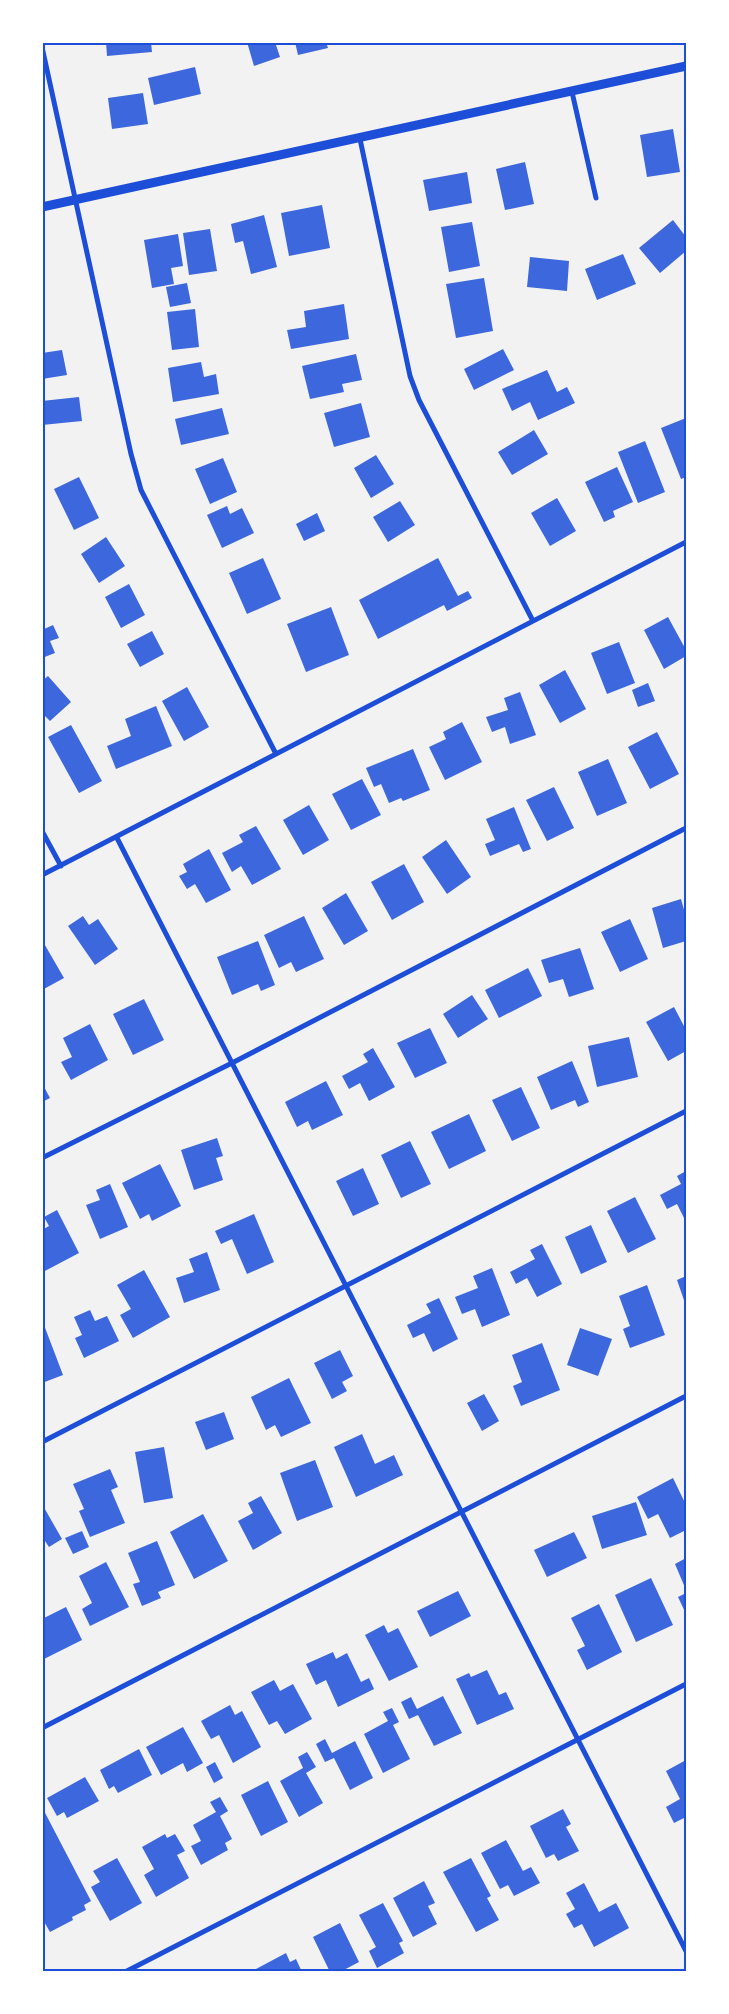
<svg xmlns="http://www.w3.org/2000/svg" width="729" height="2014" viewBox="0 0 729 2014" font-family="'IBM Plex Sans',sans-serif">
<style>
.building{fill:#3d67dc}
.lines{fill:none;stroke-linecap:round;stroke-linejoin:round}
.minor{stroke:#1d4ed8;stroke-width:5}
.tertiary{stroke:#1d4ed8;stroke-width:9}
.neatline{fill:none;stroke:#1d4ed8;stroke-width:2}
</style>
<rect width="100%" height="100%" fill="#f2f2f2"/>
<path class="building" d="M 106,42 L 151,42 L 152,52 L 107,56 Z
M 247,42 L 275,42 L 280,57 L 254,66 Z
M 295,42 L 326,42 L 328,48 L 298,55 Z
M 195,67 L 201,94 L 154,105 L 148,78 Z
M 143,93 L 148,124 L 112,129 L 108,98 Z
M 673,129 L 680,172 L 647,177 L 640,135 Z
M 525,162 L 534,204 L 505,210 L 496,169 Z
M 467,172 L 472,203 L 429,211 L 423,180 Z
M 322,205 L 330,248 L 289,256 L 281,213 Z
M 264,215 L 277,267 L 251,274 L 243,241 L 235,243 L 231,224 Z
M 673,220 L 686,237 L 686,251 L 660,273 L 639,248 Z
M 472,222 L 480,266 L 449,272 L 441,227 Z
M 210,229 L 217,271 L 189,275 L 183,233 Z
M 178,234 L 183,266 L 171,268 L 174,284 L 152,288 L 144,240 Z
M 623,254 L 636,284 L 597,300 L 585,269 Z
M 530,257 L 569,261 L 567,291 L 527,287 Z
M 484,278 L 493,331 L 456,338 L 446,284 Z
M 187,283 L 191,303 L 170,307 L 166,287 Z
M 344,304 L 349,339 L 291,349 L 287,330 L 306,327 L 304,311 Z
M 195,309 L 199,347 L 172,350 L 167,312 Z
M 503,349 L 514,370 L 474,390 L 464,369 Z
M 62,350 L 67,375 L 42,379 L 42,353 Z
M 356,354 L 362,380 L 342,384 L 344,392 L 310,399 L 302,366 Z
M 201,362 L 204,377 L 216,374 L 219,394 L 173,402 L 168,368 Z
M 547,370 L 557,392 L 567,387 L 575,403 L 538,420 L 530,402 L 512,411 L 502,389 Z
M 79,397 L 82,421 L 42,425 L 42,401 Z
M 361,403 L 370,437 L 334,447 L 324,413 Z
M 222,408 L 229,434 L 181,445 L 175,419 Z
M 686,418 L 686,477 L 681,479 L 661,428 Z
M 534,430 L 548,454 L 512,475 L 498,452 Z
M 645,441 L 665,492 L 638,503 L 618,452 Z
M 376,455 L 394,484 L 371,498 L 354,468 Z
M 223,458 L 237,492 L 210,504 L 195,469 Z
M 617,467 L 633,502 L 613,511 L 615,517 L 604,522 L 585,482 Z
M 79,477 L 99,518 L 74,530 L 54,489 Z
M 557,498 L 576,531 L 550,546 L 531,513 Z
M 400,501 L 415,525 L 388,542 L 373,517 Z
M 227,506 L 230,514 L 242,508 L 254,533 L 222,548 L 207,515 Z
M 317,513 L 325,531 L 304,541 L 296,524 Z
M 106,537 L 125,566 L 99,583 L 81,554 Z
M 263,558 L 281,599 L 247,614 L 229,573 Z
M 438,558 L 458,596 L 468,591 L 472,598 L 447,611 L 444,605 L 378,639 L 359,600 Z
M 129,584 L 145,615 L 121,628 L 105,597 Z
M 331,607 L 349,655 L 306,672 L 287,624 Z
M 668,617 L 686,650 L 686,656 L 664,669 L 644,630 Z
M 53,625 L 59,638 L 50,641 L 55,653 L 42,658 L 42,630 Z
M 152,631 L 164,654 L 140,667 L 127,644 Z
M 619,642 L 635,683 L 607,694 L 591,653 Z
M 565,670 L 586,709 L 560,723 L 539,685 Z
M 48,676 L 71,702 L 50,721 L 42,713 L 42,681 Z
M 648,683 L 655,701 L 638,707 L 632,690 Z
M 187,687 L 209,727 L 184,741 L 162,701 Z
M 520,692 L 536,735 L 510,744 L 505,727 L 492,732 L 486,717 L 508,710 L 504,698 Z
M 156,706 L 172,746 L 116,769 L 107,746 L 131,736 L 125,719 Z
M 462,722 L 482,762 L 445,780 L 429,747 L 446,739 L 443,732 Z
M 71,725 L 102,781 L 79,793 L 48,737 Z
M 657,732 L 679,774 L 650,789 L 628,747 Z
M 413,749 L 430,790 L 403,801 L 401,798 L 389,803 L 381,784 L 374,787 L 366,768 Z
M 608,759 L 627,803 L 597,816 L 578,772 Z
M 362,779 L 381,815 L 351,830 L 332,794 Z
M 554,787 L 574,828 L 547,841 L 526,800 Z
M 309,805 L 329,840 L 303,855 L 283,820 Z
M 514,807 L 531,849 L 523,852 L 519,844 L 490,856 L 485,844 L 495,840 L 486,819 Z
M 256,826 L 281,869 L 252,885 L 241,866 L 232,872 L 222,853 L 243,842 L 239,835 Z
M 446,840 L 471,877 L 447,894 L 422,857 Z
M 209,849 L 231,890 L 206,903 L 195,884 L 187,889 L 179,876 L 187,872 L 183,864 Z
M 404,864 L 424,902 L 392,920 L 371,882 Z
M 346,893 L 368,931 L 344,945 L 322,908 Z
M 681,899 L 686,917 L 686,941 L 663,948 L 652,908 Z
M 83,916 L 89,925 L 98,919 L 118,949 L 95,965 L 68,926 Z
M 304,916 L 324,959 L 296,972 L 291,962 L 279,968 L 264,935 Z
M 630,919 L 648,959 L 620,972 L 601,932 Z
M 42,940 L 64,978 L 42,990 Z
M 258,941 L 275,985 L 261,991 L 258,984 L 232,995 L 217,957 Z
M 580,948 L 594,989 L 569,997 L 563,979 L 549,983 L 541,960 Z
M 528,968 L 542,996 L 499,1018 L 485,990 Z
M 472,995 L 488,1019 L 458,1038 L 443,1014 Z
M 144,999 L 164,1040 L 133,1055 L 113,1014 Z
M 674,1007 L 686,1030 L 686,1051 L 668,1061 L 646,1022 Z
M 90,1024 L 108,1060 L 71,1080 L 61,1062 L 72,1057 L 63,1038 Z
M 430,1028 L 447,1063 L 415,1078 L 397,1043 Z
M 629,1037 L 638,1077 L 597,1087 L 588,1046 Z
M 373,1048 L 395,1087 L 369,1101 L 360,1083 L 349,1089 L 342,1076 L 368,1062 L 363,1054 Z
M 572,1061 L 589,1102 L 578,1107 L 575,1100 L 551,1110 L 537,1077 Z
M 326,1081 L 343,1115 L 312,1130 L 308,1121 L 297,1127 L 285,1102 Z
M 42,1083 L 50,1098 L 42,1102 Z
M 521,1087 L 540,1128 L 512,1141 L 492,1100 Z
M 469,1114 L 486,1151 L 449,1169 L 431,1132 Z
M 217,1138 L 223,1156 L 216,1158 L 223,1180 L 194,1190 L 181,1150 Z
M 410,1141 L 431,1184 L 401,1198 L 381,1155 Z
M 160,1164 L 181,1206 L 152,1221 L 149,1214 L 140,1219 L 122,1183 Z
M 363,1168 L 379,1204 L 353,1216 L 336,1181 Z
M 686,1171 L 686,1222 L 677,1204 L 667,1209 L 660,1195 L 681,1184 L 677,1176 Z
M 110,1184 L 128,1227 L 100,1239 L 86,1205 L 100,1200 L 96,1190 Z
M 635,1197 L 656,1239 L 628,1253 L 607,1211 Z
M 57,1210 L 79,1253 L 43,1272 L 42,1230 L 49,1226 L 44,1217 Z
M 254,1214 L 274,1262 L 247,1274 L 232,1239 L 221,1244 L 215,1231 Z
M 591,1225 L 607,1262 L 581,1274 L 565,1237 Z
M 542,1244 L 562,1284 L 537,1297 L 527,1278 L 516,1284 L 510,1272 L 535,1259 L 530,1250 Z
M 207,1252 L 220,1290 L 184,1303 L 176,1278 L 194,1272 L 189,1259 Z
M 492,1268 L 510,1315 L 482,1327 L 475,1309 L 462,1314 L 455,1297 L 478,1288 L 473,1276 Z
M 144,1270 L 170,1317 L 133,1338 L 120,1315 L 131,1309 L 117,1285 Z
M 686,1276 L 686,1306 L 677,1280 Z
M 647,1285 L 665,1335 L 630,1348 L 623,1329 L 630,1326 L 619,1296 Z
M 439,1298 L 458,1339 L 433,1352 L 424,1333 L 413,1338 L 407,1325 L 431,1313 L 426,1304 Z
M 90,1310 L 95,1321 L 107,1316 L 119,1341 L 84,1358 L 75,1338 L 82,1335 L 74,1317 Z
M 44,1325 L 63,1375 L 42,1383 L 42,1326 Z
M 580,1328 L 612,1339 L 598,1376 L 567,1365 Z
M 542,1343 L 560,1390 L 521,1406 L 513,1386 L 522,1382 L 512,1355 Z
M 340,1350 L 353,1376 L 342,1382 L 347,1391 L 332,1399 L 314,1363 Z
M 289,1378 L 311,1423 L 281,1437 L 275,1425 L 266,1430 L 251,1397 Z
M 484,1394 L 499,1421 L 482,1431 L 467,1403 Z
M 224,1412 L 234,1439 L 206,1450 L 195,1422 Z
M 362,1434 L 375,1464 L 394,1455 L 403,1475 L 356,1497 L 334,1447 Z
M 164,1447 L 173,1498 L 144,1503 L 135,1452 Z
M 315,1460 L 333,1507 L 297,1521 L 280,1473 Z
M 110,1469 L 118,1487 L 111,1490 L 125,1523 L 90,1537 L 79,1511 L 84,1509 L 73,1484 Z
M 673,1478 L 686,1505 L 686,1530 L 670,1538 L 658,1514 L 648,1519 L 637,1497 Z
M 261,1496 L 282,1533 L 253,1550 L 238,1521 L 253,1513 L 248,1503 Z
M 636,1502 L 647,1535 L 602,1549 L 592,1516 Z
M 42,1504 L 62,1539 L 49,1547 L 45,1541 L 42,1542 Z
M 203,1514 L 228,1561 L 194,1579 L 170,1532 Z
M 82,1531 L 89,1547 L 73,1554 L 65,1538 Z
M 574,1532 L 587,1558 L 547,1577 L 534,1550 Z
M 157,1541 L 175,1585 L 158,1592 L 161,1598 L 142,1606 L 133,1584 L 140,1582 L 128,1553 Z
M 686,1558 L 686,1590 L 675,1564 Z
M 106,1562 L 129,1607 L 90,1626 L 82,1609 L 92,1603 L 79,1576 Z
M 651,1578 L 673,1625 L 636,1642 L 615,1595 Z
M 458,1591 L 471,1616 L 430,1637 L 417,1611 Z
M 686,1593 L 686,1614 L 678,1597 Z
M 599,1604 L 622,1652 L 587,1670 L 577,1650 L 585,1646 L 571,1618 Z
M 66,1607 L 82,1640 L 42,1660 L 42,1619 Z
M 384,1625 L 388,1633 L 398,1628 L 418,1667 L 389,1681 L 365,1635 Z
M 333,1652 L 336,1659 L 347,1653 L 361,1682 L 369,1678 L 374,1689 L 338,1707 L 326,1680 L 316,1685 L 306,1664 Z
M 487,1670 L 499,1695 L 506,1692 L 514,1709 L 477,1725 L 456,1679 L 469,1673 L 471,1677 Z
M 274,1680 L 280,1691 L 293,1684 L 312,1719 L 285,1734 L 277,1721 L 269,1725 L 251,1692 Z
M 443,1696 L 462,1733 L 434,1746 L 418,1715 L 409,1719 L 401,1702 L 411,1697 L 417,1709 Z
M 230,1705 L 235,1715 L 242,1711 L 261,1747 L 233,1763 L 219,1735 L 211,1739 L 201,1721 Z
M 392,1708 L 399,1722 L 393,1725 L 410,1759 L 383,1773 L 364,1734 L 388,1721 L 383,1712 Z
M 183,1727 L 203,1763 L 187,1772 L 183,1763 L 161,1775 L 146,1747 Z
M 325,1739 L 332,1753 L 355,1741 L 373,1778 L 350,1790 L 334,1758 L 325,1762 L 316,1744 Z
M 139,1749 L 152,1775 L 118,1793 L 114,1786 L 109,1789 L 100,1770 Z
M 307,1752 L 316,1767 L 306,1773 L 323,1803 L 299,1817 L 280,1781 L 303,1768 L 298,1757 Z
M 686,1760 L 686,1817 L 674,1823 L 666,1807 L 680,1799 L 666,1771 Z
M 215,1762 L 223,1778 L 214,1783 L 206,1767 Z
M 85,1777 L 99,1801 L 67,1818 L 64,1812 L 57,1816 L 47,1798 Z
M 268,1781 L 288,1822 L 261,1836 L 241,1795 Z
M 220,1797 L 228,1811 L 220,1816 L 232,1839 L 225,1843 L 228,1850 L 201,1865 L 191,1846 L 201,1841 L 193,1825 L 216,1812 L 210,1802 Z
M 42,1807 L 91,1901 L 84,1905 L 86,1910 L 72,1917 L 73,1920 L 50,1932 L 42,1918 Z
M 563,1809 L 571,1824 L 566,1827 L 579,1851 L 558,1861 L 554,1854 L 546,1858 L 530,1826 Z
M 165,1834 L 167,1838 L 175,1834 L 185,1851 L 177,1855 L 189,1878 L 156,1897 L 144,1875 L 154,1869 L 142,1847 Z
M 506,1840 L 523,1871 L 531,1867 L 540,1883 L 514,1896 L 508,1885 L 500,1889 L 481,1853 Z
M 117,1858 L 142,1903 L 110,1921 L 91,1887 L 100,1882 L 93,1871 Z
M 471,1858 L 491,1896 L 487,1898 L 499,1920 L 476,1932 L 443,1872 Z
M 424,1881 L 435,1903 L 428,1906 L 437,1924 L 413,1937 L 393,1898 Z
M 584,1883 L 599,1912 L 616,1903 L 629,1928 L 594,1947 L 582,1924 L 574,1928 L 566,1914 L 575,1909 L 566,1893 Z
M 383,1903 L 403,1941 L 399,1943 L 404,1953 L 377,1968 L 369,1951 L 376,1947 L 359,1915 Z
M 340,1923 L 359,1962 L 340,1972 L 330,1972 L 313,1937 Z
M 286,1953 L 290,1962 L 296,1959 L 302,1972 L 257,1972 L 256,1969 Z"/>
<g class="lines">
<path class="minor" d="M 42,47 L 131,454 L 141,490 L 276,754
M 572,92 L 596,198
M 360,139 L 410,376 L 419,400 L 533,621
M 42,831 L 61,866
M 117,838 L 686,1951
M 42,875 L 686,542
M 42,1158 L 232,1063 L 686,828
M 42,1442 L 686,1111
M 42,1728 L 686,1396
M 125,1972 L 686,1684"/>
<path class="tertiary" d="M 42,207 L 686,66"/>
</g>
<rect width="729" height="2014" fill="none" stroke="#ffffff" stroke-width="88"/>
<rect x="44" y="44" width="641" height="1926" class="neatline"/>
</svg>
